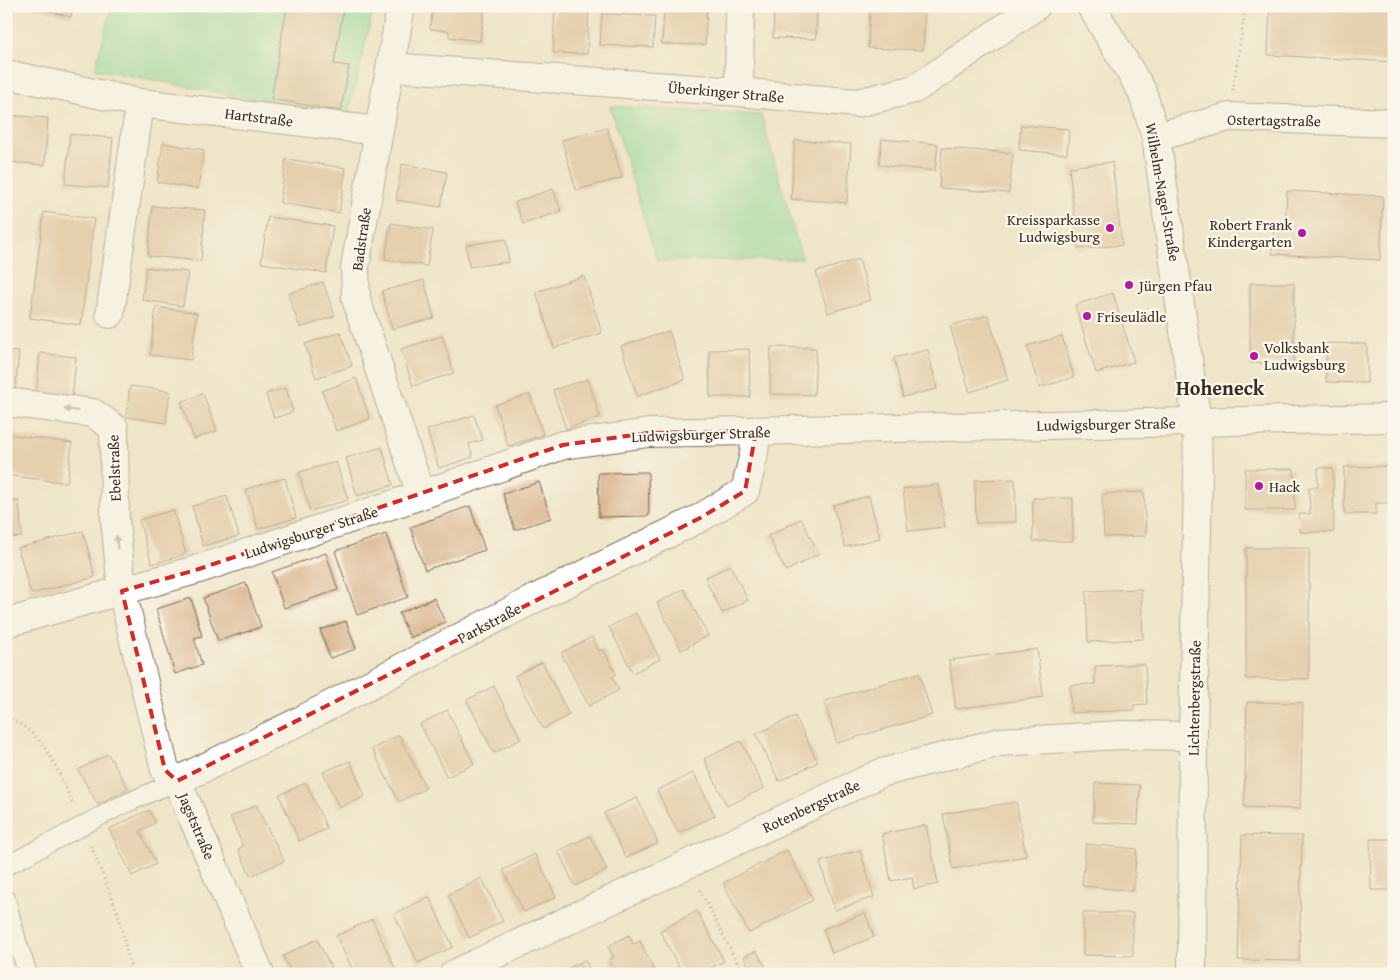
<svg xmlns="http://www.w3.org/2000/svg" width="1400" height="980" viewBox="0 0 1400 980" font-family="'Gentium Book Plus',serif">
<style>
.green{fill:#8bdc9d;stroke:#63835e}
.building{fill:#dab58f}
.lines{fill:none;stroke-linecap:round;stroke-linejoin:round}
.service-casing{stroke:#7a6b5a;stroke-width:20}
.minor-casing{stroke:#7a6b5a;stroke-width:30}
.path{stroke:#7a6b5a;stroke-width:3;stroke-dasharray:1 4;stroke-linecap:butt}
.service{stroke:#fff;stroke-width:18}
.minor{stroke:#fff;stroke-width:28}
.oneway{fill:#a79f9a}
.marked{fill:none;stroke:#d62828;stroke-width:4;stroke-dasharray:10 6;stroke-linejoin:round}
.poi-dot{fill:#b5179e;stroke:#fbf7ec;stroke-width:2}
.labels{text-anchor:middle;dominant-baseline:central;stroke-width:4.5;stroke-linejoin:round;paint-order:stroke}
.street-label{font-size:15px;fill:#3b2a1e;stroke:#fbf7ec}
.poi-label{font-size:15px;fill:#3b2a1e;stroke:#fbf7ec;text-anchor:start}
.district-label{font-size:20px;font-weight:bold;fill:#3b2a1e;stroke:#fbf7ec}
</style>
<rect width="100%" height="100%" fill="#fbf7ec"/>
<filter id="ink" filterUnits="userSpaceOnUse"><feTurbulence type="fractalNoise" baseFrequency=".02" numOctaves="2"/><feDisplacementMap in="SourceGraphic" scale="10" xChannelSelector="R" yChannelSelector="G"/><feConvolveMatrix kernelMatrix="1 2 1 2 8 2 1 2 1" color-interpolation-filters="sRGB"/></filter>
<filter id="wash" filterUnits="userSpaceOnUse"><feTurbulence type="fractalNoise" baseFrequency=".0096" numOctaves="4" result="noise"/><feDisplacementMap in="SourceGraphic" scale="20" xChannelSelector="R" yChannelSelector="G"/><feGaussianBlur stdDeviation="1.12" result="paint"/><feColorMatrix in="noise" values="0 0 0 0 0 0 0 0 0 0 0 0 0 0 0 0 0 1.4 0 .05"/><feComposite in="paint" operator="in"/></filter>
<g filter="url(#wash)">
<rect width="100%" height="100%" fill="#efe5c8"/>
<path class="green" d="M 112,6 L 374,6 L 348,117 L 95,69 Z
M 610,106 L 761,115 L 802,259 L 657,261 Z"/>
<g id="blocks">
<path class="building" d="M 29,6 L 73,6 L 71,17 Z
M 287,6 L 344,6 L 334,64 L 349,66 L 341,111 L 271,99 Z
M 433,6 L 485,6 L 480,41 L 449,37 L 449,31 L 430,29 Z
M 555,6 L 589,6 L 587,54 L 553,53 Z
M 680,6 L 707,6 L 705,45 L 662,44 L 664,9 L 680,10 Z
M 774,6 L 817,6 L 816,39 L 773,38 Z
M 870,6 L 925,6 L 923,50 L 868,48 Z
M 1194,6 L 1231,6 L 1231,11 L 1194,8 Z
M 1270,6 L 1394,6 L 1394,62 L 1268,55 Z
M 602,14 L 655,16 L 653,47 L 600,45 Z
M 6,115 L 48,118 L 45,165 L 6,162 Z
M 1021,125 L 1069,129 L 1067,154 L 1019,150 Z
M 607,128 L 622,178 L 576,190 L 562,140 Z
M 70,134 L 113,138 L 108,188 L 65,184 Z
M 882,139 L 938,144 L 935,171 L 879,165 Z
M 795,140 L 851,144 L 847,203 L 791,199 Z
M 163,143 L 204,150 L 198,189 L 157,182 Z
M 942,148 L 1013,153 L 1009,193 L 939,188 Z
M 286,159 L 346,168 L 339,213 L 280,203 Z
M 1112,162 L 1122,245 L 1078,249 L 1069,167 Z
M 402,164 L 447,172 L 441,207 L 396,200 Z
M 553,189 L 561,211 L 523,224 L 515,202 Z
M 1287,191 L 1383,196 L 1380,260 L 1272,254 L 1274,224 L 1285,225 Z
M 152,206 L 205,210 L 201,261 L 148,256 Z
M 44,212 L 94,219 L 81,325 L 30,318 Z
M 268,217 L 333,226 L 326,273 L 261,263 Z
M 391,223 L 433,230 L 427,266 L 385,259 Z
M 506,239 L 509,262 L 469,267 L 466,245 Z
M 859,259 L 871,300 L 828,313 L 816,272 Z
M 146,267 L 188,272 L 183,306 L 142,300 Z
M 584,276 L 602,333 L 554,348 L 536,292 Z
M 424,280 L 434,318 L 392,329 L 382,291 Z
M 323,282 L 335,316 L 300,328 L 288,294 Z
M 1250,283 L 1294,283 L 1294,363 L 1250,363 Z
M 1113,293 L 1134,362 L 1096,373 L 1075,305 Z
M 156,307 L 197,313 L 191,360 L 150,355 Z
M 988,315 L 1008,380 L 970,392 L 950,326 Z
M 669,331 L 685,380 L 637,396 L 621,346 Z
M 340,332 L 352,366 L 316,378 L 305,344 Z
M 442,336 L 454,373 L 413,386 L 401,349 Z
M 1062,336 L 1074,377 L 1039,388 L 1027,346 Z
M 1327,343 L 1367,344 L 1367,383 L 1326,382 Z
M 771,347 L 816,348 L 814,395 L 770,394 Z
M 749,349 L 750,397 L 710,397 L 709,350 Z
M 928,350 L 937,389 L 903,397 L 894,358 Z
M 6,351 L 19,352 L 15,393 L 6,392 Z
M 40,353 L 76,357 L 72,399 L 36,396 Z
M 356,378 L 370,419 L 336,431 L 322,391 Z
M 588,379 L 600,417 L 566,429 L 553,390 Z
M 130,386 L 170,391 L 166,423 L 126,417 Z
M 286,388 L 293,412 L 274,418 L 266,394 Z
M 203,394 L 217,431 L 194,439 L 181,402 Z
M 530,394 L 543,435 L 508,446 L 495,405 Z
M 474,415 L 483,440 L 469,444 L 473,457 L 439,468 L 427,430 Z
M 6,434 L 72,443 L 67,483 L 6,475 Z
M 382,447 L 393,485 L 357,496 L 346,458 Z
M 336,462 L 348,500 L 310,511 L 299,472 Z
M 1394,466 L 1394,503 L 1376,503 L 1376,514 L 1344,514 L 1344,467 Z
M 1318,468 L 1333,468 L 1334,532 L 1300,532 L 1299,514 L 1310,514 L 1309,487 L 1318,487 Z
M 1245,469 L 1294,469 L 1295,510 L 1245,510 Z
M 648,472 L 649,516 L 599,517 L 598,473 Z
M 285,478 L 296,518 L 258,529 L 246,489 Z
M 1015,479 L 1016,522 L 976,523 L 975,480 Z
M 539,482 L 551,518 L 515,530 L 503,494 Z
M 939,484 L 945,527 L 908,531 L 903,489 Z
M 1144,492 L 1146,536 L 1104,537 L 1102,494 Z
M 227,496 L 239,536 L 203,546 L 192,506 Z
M 869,496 L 880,538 L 845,547 L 833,505 Z
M 1033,498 L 1073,498 L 1073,541 L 1033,541 Z
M 19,501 L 22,537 L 6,538 L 6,502 Z
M 470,506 L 485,550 L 425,570 L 410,527 Z
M 173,510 L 186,554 L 152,564 L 139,520 Z
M 801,519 L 819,554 L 786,571 L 768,536 Z
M 83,531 L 95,577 L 31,594 L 18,548 Z
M 386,534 L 408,597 L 357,615 L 335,551 Z
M 1246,548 L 1309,548 L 1309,679 L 1246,679 Z
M 326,553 L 338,590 L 284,608 L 272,572 Z
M 730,565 L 748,600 L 722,613 L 705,578 Z
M 246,583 L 261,627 L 218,641 L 203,598 Z
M 684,589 L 708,636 L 681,650 L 657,603 Z
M 1141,589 L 1143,639 L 1088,642 L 1086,591 Z
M 191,598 L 202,636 L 194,638 L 202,665 L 175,674 L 156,609 Z
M 434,598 L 445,622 L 410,638 L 399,613 Z
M 636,613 L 660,659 L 633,673 L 609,627 Z
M 346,621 L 356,649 L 330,658 L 320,630 Z
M 592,637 L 599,651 L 603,649 L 616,674 L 612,677 L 619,690 L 589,706 L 561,653 Z
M 1037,649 L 1043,697 L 956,709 L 949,660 Z
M 542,662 L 569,715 L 543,729 L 515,676 Z
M 1145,664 L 1147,704 L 1134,705 L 1134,710 L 1071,713 L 1070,685 L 1095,684 L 1095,666 Z
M 919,673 L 932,715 L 837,743 L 824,701 Z
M 494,686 L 521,739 L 494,753 L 467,700 Z
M 1247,702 L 1303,703 L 1300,809 L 1244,807 Z
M 447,710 L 474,764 L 447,777 L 420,724 Z
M 795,716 L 818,762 L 779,781 L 756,734 Z
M 399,735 L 426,788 L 399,802 L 372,749 Z
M 741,741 L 764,788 L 727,806 L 704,759 Z
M 108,754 L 128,788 L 98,805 L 78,770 Z
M 350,761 L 365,796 L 339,808 L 323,772 Z
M 694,773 L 715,816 L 678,833 L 657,790 Z
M 306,783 L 327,829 L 299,841 L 279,795 Z
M 1095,783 L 1140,785 L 1138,824 L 1093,822 Z
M 637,798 L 658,843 L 626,858 L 604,813 Z
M 1016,802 L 1026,856 L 953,869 L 943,814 Z
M 256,805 L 284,861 L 251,876 L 238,849 L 243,846 L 230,817 Z
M 149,810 L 155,823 L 140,831 L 156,864 L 132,876 L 109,829 Z
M 926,825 L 938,884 L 914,889 L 912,877 L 891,881 L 882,834 Z
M 1242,835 L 1302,836 L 1299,961 L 1238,960 Z
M 590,836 L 607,870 L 575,886 L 558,851 Z
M 1370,839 L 1394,839 L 1394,890 L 1371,890 Z
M 1086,844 L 1137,849 L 1133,891 L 1082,886 Z
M 787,850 L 813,900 L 749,933 L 723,883 Z
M 860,850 L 874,897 L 835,910 L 820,862 Z
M 535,854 L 556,897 L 524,912 L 503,870 Z
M 482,878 L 503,921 L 469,938 L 448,895 Z
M 429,897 L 453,947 L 418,963 L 394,914 Z
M 697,911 L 724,961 L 699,974 L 683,974 L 660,931 Z
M 865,913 L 874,937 L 832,953 L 823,929 Z
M 1083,913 L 1133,913 L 1133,956 L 1083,955 Z
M 372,919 L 395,968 L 384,974 L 355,974 L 336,936 Z
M 629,935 L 633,944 L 640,941 L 656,974 L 616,974 L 609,960 L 614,957 L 608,946 Z
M 317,939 L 334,974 L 292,974 L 283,956 Z
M 756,951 L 770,974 L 753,974 L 744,957 Z
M 585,960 L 592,974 L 572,974 L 569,968 Z"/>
</g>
</g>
<g filter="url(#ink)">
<use href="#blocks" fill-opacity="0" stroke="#7a6b5a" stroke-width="1"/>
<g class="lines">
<g class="service-casing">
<path id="service" d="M 6,866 L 120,806 L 177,781
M 6,899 L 17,941 L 28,974"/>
</g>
<g class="minor-casing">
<path id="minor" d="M 401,6 L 355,267 L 356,299 L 421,495
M 1091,6 L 1142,91 L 1156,137 L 1197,422 L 1198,473 L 1193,736 L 1192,974
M 390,67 L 739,92 L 857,103 L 915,89 L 1036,6
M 6,74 L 140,103 L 379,131
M 739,92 L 740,6
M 1156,137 L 1229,117 L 1394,123
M 110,314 L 140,103
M 6,402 L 93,413 L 114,428 L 115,519 L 122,591 L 165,770 L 177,781 L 260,974
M 6,623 L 199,569 L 421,495 L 563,445 L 648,433 L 1394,418
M 177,781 L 296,723 L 530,601 L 700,518 L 745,491 L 754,454 L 756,431
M 454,974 L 881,773 L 1000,742 L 1121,735 L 1193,736"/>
</g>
<path class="path" d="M 1233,90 L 1243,25 L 1245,6
M 6,718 C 44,730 58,771 73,804
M 91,846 L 118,913 L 132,974
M 700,890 L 743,974"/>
<use href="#service" class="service"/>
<use href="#minor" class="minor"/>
</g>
<defs><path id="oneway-solid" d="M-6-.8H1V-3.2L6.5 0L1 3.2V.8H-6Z" transform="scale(1.25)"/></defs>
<g class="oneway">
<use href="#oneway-solid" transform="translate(71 410) rotate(-173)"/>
<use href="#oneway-solid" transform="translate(117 542) rotate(-95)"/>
</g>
</g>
<path d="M0 0H1400V980H0ZM 756,431 L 745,491 L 700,518 L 177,781 L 165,770 L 122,591 L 199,569 L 563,445 L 648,433 Z" fill="#efe5c8" fill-opacity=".55" fill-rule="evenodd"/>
<path class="marked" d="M 756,431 L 745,491 L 700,518 L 177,781 L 165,770 L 122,591 L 199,569 L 563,445 L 648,433 Z"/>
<g class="poi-dot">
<circle cx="1110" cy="228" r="5"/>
<circle cx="1302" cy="233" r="5"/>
<circle cx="1129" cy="285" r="5"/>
<circle cx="1087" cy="316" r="5"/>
<circle cx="1254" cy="356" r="5"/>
<circle cx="1259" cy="486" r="5"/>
</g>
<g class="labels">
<g class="street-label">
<text transform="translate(726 92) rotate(5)">Überkinger Straße</text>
<text transform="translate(259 117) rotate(7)">Hartstraße</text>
<text transform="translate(1274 120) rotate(1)">Ostertagstraße</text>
<text transform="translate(1163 192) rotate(80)">Wilhelm-Nagel-Straße</text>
<text transform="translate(361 239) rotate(-82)">Badstraße</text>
<text transform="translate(1106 424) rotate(-1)">Ludwigsburger Straße</text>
<text transform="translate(701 434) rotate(-2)">Ludwigsburger Straße</text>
<text transform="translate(114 468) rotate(-92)">Ebelstraße</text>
<text transform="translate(311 532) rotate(-18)">Ludwigsburger Straße</text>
<text transform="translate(489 623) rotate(-28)">Parkstraße</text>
<text transform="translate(1194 698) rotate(-89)">Lichtenbergstraße</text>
<text transform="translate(811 806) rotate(-25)">Rotenbergstraße</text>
<text transform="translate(197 826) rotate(67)">Jagststraße</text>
</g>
<g class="poi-label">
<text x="1100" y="219" text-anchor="end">Kreissparkasse<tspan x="1100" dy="17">Ludwigsburg</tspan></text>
<text x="1292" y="224" text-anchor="end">Robert Frank<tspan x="1292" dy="17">Kindergarten</tspan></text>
<text x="1139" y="285">Jürgen Pfau</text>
<text x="1097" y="316">Friseulädle</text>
<text x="1264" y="347">Volksbank<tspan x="1264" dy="17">Ludwigsburg</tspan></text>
<text x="1269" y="486">Hack</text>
</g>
<g class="district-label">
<text x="1220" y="387">Hoheneck</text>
</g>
</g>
<rect width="1400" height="980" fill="none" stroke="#fbf7ec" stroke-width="25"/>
</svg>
